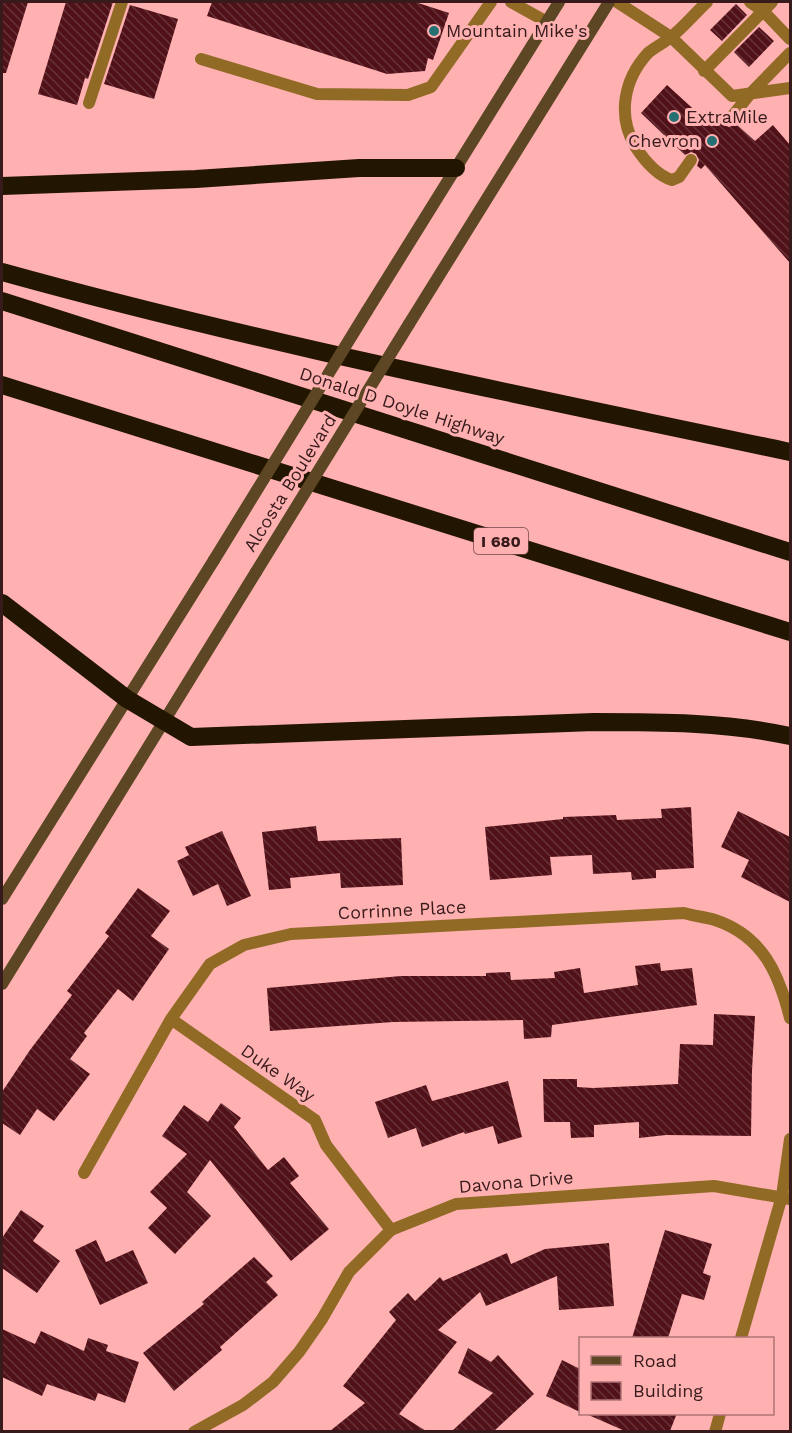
<svg xmlns="http://www.w3.org/2000/svg" width="792" height="1433" font-family="'Work Sans',sans-serif">
<style>
.building{fill:url(#building-back-hatch)}
.lines{fill:none;stroke-linecap:round;stroke-linejoin:round}
.service{stroke:#916b26;stroke-width:12}
.minor{stroke:#916b26;stroke-width:12}
.tertiary{stroke:#916b26;stroke-width:12}
.secondary{stroke:#5c4623;stroke-width:12}
.motorway{stroke:#231600;stroke-width:18}
.secondary-bridge{stroke:#5c4623;stroke-width:12}
.poi-dot{fill:#247072;stroke:#ffb0b1;stroke-width:2}
.labels{text-anchor:middle;stroke-width:6;stroke-linejoin:round;paint-order:stroke}
.shield{fill:#ffb0b1;stroke:#734748;stroke-width:1.5}
.shield-label{font-size:16px;font-weight:bold;fill:#371a1b}
.poi-label{font-size:18px;fill:#371a1b;stroke:#ffb0b1;text-anchor:start}
.street-label{font-size:18px;fill:#371a1b;stroke:#ffb0b1}
</style>
<defs>
<pattern id="building-back-hatch" width="6" height="6" patternUnits="userSpaceOnUse" patternTransform="scale(1.5)"><rect width="6" height="6" fill="#501119"/><path d="M-1 5l2 2M0 0l6 6M5-1l2 2" fill="none" stroke="#673339"/></pattern>
</defs>
<rect width="100%" height="100%" fill="#ffb0b1"/>
<path class="building" d="M 2,2 L 28,2 L 6,73 L 2,73 Z
M 66,2 L 113,2 L 88,79 L 85,78 L 77,105 L 38,94 Z
M 212,2 L 415,2 L 449,13 L 433,60 L 428,58 L 425,71 L 387,74 L 207,16 Z
M 736,4 L 747,15 L 722,41 L 710,30 Z
M 130,5 L 178,19 L 154,99 L 104,84 Z
M 759,27 L 774,41 L 749,67 L 734,52 Z
M 667,85 L 711,125 L 723,112 L 722,118 L 724,125 L 729,127 L 736,124 L 755,141 L 773,125 L 790,145 L 790,263 L 705,165 L 701,169 L 697,166 L 699,160 L 696,154 L 691,152 L 685,155 L 641,113 Z
M 691,807 L 694,868 L 656,870 L 656,878 L 632,880 L 631,872 L 593,874 L 592,855 L 550,857 L 552,875 L 490,880 L 485,827 L 563,819 L 563,817 L 616,815 L 617,820 L 662,818 L 661,809 Z
M 738,811 L 790,837 L 790,902 L 741,877 L 749,860 L 721,847 Z
M 316,826 L 318,841 L 401,838 L 403,885 L 341,888 L 340,873 L 290,878 L 291,888 L 269,890 L 262,832 Z
M 222,831 L 251,896 L 227,906 L 218,884 L 193,896 L 177,861 L 189,855 L 185,847 Z
M 138,888 L 170,911 L 151,936 L 169,949 L 133,1001 L 118,989 L 84,1033 L 87,1036 L 70,1059 L 90,1074 L 54,1121 L 37,1109 L 20,1135 L 2,1123 L 2,1092 L 30,1050 L 72,995 L 67,991 L 109,936 L 105,933 Z
M 660,963 L 661,971 L 692,968 L 697,1005 L 552,1025 L 551,1037 L 524,1039 L 523,1020 L 393,1022 L 270,1031 L 267,988 L 401,976 L 486,976 L 486,973 L 510,972 L 511,980 L 555,978 L 554,972 L 580,968 L 584,993 L 638,985 L 635,966 Z
M 714,1014 L 755,1016 L 752,1071 L 751,1136 L 666,1135 L 639,1138 L 639,1122 L 594,1125 L 594,1137 L 571,1138 L 570,1122 L 544,1122 L 543,1079 L 577,1079 L 577,1087 L 593,1088 L 678,1084 L 680,1044 L 713,1045 Z
M 508,1081 L 522,1137 L 498,1144 L 493,1126 L 465,1134 L 464,1132 L 422,1147 L 416,1128 L 388,1138 L 375,1102 L 426,1085 L 432,1101 Z
M 221,1103 L 241,1118 L 234,1127 L 268,1170 L 284,1157 L 299,1176 L 290,1183 L 329,1229 L 291,1261 L 210,1160 L 187,1192 L 211,1216 L 175,1254 L 148,1228 L 167,1208 L 150,1192 L 187,1154 L 162,1136 L 184,1105 L 208,1122 Z
M 21,1210 L 44,1226 L 33,1241 L 60,1261 L 37,1293 L 2,1268 L 2,1238 Z
M 665,1230 L 712,1244 L 703,1273 L 711,1276 L 704,1300 L 682,1294 L 668,1338 L 632,1338 Z
M 96,1240 L 106,1262 L 133,1250 L 148,1283 L 100,1305 L 75,1250 Z
M 609,1243 L 614,1306 L 559,1310 L 557,1276 L 486,1306 L 480,1292 L 438,1330 L 457,1342 L 399,1414 L 426,1431 L 330,1431 L 365,1403 L 343,1386 L 396,1320 L 389,1312 L 408,1293 L 415,1301 L 440,1277 L 443,1281 L 507,1253 L 511,1264 L 545,1249 Z
M 254,1257 L 273,1276 L 266,1282 L 278,1295 L 220,1347 L 222,1350 L 174,1391 L 143,1353 L 204,1304 L 202,1302 Z
M 2,1329 L 35,1344 L 41,1331 L 84,1351 L 88,1338 L 108,1345 L 106,1351 L 139,1362 L 125,1403 L 98,1393 L 95,1401 L 47,1384 L 42,1396 L 2,1377 Z
M 468,1348 L 491,1362 L 498,1355 L 534,1394 L 494,1431 L 452,1431 L 493,1393 L 458,1373 Z
M 562,1360 L 580,1369 L 580,1412 L 546,1396 Z
M 584,1413 L 677,1413 L 670,1431 L 625,1431 Z"/>
<g class="lines">
<path class="service" d="M 511,2 L 547,22
M 617,2 L 671,37 L 732,96 L 790,88
M 750,2 L 763,11 L 790,39
M 201,59 L 317,94 L 408,95 L 431,87 L 491,2
M 704,71 L 772,2
M 730,119 L 750,94 L 790,53
M 691,160 L 679,177 L 672,180 C 656,175 644,160 635,146 C 617,115 624,79 648,53 C 655,47 664,43 671,37 C 684,27 695,13 707,2"/>
<path class="minor" d="M 89,103 L 122,2
M 171,1019 L 315,1120 L 326,1145 L 391,1230
M 84,1173 L 171,1019 L 210,964 L 244,945 L 291,934 L 684,913 C 694,916 705,917 715,920 C 763,936 779,974 790,1018
M 741,1338 L 782,1196 L 790,1139
M 715,1432 L 720,1414"/>
<path class="tertiary" d="M 194,1432 L 243,1405 L 273,1382 L 299,1352 L 322,1319 L 349,1272 L 391,1230 L 456,1204 L 714,1186 L 790,1199"/>
<path class="secondary" d="M 367,311 L 559,2
M 409,324 L 609,2
M 2,899 L 214,560
M 2,984 L 256,572"/>
<path class="motorway" d="M 2,186 L 196,179 L 359,168 L 456,168
M 2,272 C 261,344 527,396 790,452
M 2,301 L 790,552
M 2,385 L 790,632
M 2,603 L 127,699 L 191,737 L 594,722 C 659,722 726,722 790,736"/>
<path class="secondary-bridge" d="M 214,560 L 367,311
M 256,572 L 409,324"/>
</g>
<g class="poi-dot">
<circle cx="434" cy="31" r="6"/>
<circle cx="674" cy="117" r="6"/>
<circle cx="712" cy="141" r="6"/>
</g>
<g class="labels">
<rect class="shield" x="474" y="528" width="54" height="26" rx="4.5"/>
<g class="shield-label">
<text x="501" y="547">I 680</text>
</g>
<g class="poi-label">
<text x="446" y="37">Mountain Mike's</text>
<text x="686" y="123">ExtraMile</text>
<text x="700" y="147" text-anchor="end">Chevron</text>
</g>
<g class="street-label">
<text transform="translate(402 406) rotate(18)" y="6">Donald D Doyle Highway</text>
<text transform="translate(290 483) rotate(-58)" y="6">Alcosta Boulevard</text>
<text transform="translate(402 910) rotate(-3)" y="6">Corrinne Place</text>
<text transform="translate(278 1073) rotate(35)" y="6">Duke Way</text>
<text transform="translate(516 1182) rotate(-5)" y="6">Davona Drive</text>
</g>
</g>
<rect width="792" height="1433" fill="none" stroke="#371a1b" stroke-width="6"/>
<rect x="579" y="1337" width="195" height="78" fill="#ffb0b1" stroke="#af7475" stroke-width="1.5"/>
<rect x="591" y="1356" width="30" height="9" fill="#5c4623" stroke="#af7475" stroke-width="1.5"/>
<text x="633" y="1367" font-size="18" fill="#371a1b">Road</text>
<rect x="591" y="1382" width="30" height="18" fill="url(#building-back-hatch)" stroke="#af7475" stroke-width="1.5"/>
<text x="633" y="1397" font-size="18" fill="#371a1b">Building</text>
</svg>
